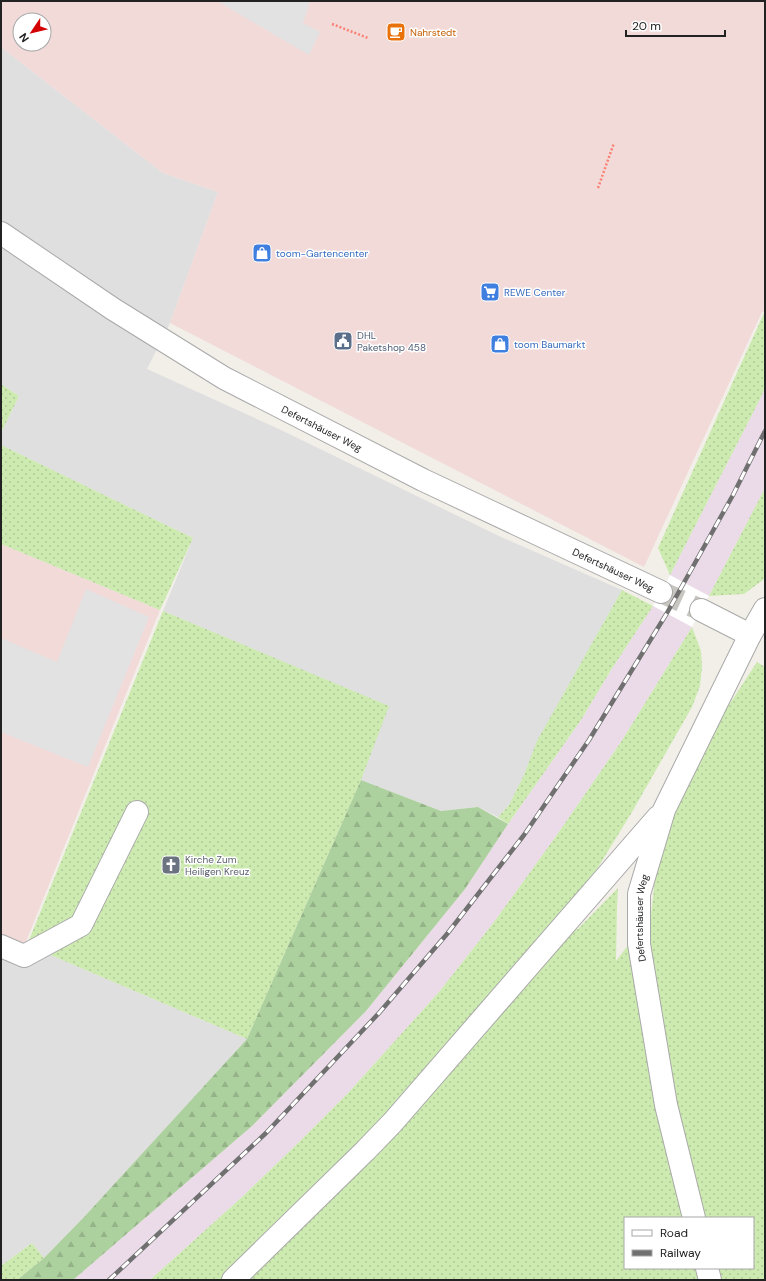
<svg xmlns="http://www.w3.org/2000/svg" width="766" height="1281" font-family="'DM Sans',sans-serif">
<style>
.residential{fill:#e0dfdf}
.commercial{fill:#f2dad9;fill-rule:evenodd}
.railway{fill:#ebdbe8}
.grass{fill:url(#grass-dots);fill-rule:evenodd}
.forest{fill:url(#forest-firs)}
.parking{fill:#e2e2e2}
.pier{fill:#fff}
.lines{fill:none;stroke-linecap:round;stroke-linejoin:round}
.minor-tunnel{stroke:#c8c6c1;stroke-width:22;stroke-dasharray:22 11;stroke-linecap:butt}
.minor-casing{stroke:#a9a9a9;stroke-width:24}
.path{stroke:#fa8072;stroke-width:2.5;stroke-dasharray:2 2;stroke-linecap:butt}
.minor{stroke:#fff;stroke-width:22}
.rail-casing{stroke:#707070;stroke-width:4.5}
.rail{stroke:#fff;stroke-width:3;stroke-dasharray:9;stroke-linecap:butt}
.labels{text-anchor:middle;stroke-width:3;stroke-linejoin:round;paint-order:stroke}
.food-label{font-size:10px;fill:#c56008;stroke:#fff;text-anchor:start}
.shop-label{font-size:10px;fill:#366cbe;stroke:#fff;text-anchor:start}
.service-label{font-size:10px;fill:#4e5e75;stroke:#fff;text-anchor:start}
.street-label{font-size:10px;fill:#222;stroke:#fff}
.worship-label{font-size:10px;fill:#5b616d;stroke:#fff;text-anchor:start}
</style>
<defs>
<pattern id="grass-dots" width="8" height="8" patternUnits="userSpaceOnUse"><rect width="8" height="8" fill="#cdebb0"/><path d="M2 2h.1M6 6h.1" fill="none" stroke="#b0c997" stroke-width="1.8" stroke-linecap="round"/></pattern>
<pattern id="forest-firs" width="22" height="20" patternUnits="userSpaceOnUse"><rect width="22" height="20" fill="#add19e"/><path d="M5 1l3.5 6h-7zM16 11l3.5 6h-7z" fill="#95b388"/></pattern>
</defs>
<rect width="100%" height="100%" fill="#f2efe9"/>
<path class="residential" d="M 1,47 L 163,173 L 218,192 L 170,323 L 147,369 L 281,430 L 501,537 L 622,590 L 573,679 L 509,805 L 498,817 L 478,807 L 441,811 L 361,780 L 388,706 L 163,611 L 193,538 L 1,445 L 1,433 L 19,396 L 1,384 Z
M 27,945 L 247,1039 L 85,1216 L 44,1258 L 32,1243 L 1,1266 L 1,959 L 18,967 Z"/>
<path class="commercial" d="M 1,1 L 765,1 L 765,311 L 762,312 L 644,567 L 170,323 L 218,192 L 163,173 L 1,47 ZM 20,20 L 44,20 L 44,44 L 20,44 Z
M 1,544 L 160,610 L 25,944 L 1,934 Z"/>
<path class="railway" d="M 765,387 L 765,488 L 709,596 L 692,627 L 621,742 L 554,839 L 494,922 L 439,992 L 349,1092 L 298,1143 L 242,1197 L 150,1280 L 73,1280 L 252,1126 L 366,1011 L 465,889 L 508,824 L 581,720 L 611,670 L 653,606 L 670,575 L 760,399 Z"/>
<path class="grass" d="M 764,313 L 765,387 L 760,399 L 670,575 L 658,548 Z
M 1,384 L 19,396 L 1,433 Z
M 1,445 L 193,538 L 160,610 L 1,544 Z
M 765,488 L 765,577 L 763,580 L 744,594 L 709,596 Z
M 622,590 L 653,606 L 611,670 L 581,720 L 508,824 L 498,817 L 509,805 L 524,775 L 537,741 Z
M 163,611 L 389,706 L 361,780 L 247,1039 L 27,945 Z
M 692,627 L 701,651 L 702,667 L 700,686 L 692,707 L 632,812 L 597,869 L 535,943 L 385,1118 L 223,1280 L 150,1280 L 242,1197 L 298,1143 L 349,1092 L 439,992 L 494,922 L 554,839 L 621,742 Z
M 757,662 L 765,667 L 765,1280 L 244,1280 L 572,931 L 578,929 L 618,888 L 617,908 L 616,961 L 651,915 L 656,870 L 677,806 L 727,708 ZM 625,1218 L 753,1218 L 753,1268 L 625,1268 Z
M 32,1243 L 44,1258 L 17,1280 L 1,1280 L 1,1266 Z"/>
<path class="forest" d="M 361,780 L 441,811 L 478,807 L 508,824 L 465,889 L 366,1011 L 252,1126 L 73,1280 L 17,1280 L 44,1258 L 85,1216 L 247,1039 Z"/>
<path class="parking" d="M 217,1 L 310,1 L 303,23 L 320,32 L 309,55 Z
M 86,589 L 149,617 L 88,767 L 1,732 L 1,638 L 57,662 Z"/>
<path class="pier" d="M 670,575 L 709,596 L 692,627 L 653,606 Z"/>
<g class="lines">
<path class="minor-tunnel" d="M 661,592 L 701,610"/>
<g class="minor-casing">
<g id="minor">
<path id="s1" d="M 1,233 L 113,309 L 224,378 L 423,480 L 661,592"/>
<path d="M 701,610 L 750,635"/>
<path d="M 1,946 L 24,956 L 81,925 L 137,812"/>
<path id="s2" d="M 694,1218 L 666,1105 L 639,944 L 639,894 L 664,810 L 750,635 L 765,609"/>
<path d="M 707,1268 L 710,1280"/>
<path d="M 233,1280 L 365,1151 L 393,1122 L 658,817"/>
</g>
</g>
<path class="path" d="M 332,24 L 368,38
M 598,188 L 614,143"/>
<use href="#minor" class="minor"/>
<g class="rail-casing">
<path id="rail" d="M 109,1280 L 266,1133 L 379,1013 L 447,934 L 524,835 L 589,740 L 667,613 L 733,495 L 765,431"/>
</g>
<use href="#rail" class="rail"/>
</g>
<defs>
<g id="cafe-square" transform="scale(1)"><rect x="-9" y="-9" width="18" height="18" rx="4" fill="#e8710a" stroke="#fff"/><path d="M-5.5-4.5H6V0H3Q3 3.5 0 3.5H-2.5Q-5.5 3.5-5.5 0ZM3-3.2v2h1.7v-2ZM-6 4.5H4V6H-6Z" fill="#fff"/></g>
<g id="shop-square" transform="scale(1)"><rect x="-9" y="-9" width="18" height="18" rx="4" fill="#3f7fe0" stroke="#fff"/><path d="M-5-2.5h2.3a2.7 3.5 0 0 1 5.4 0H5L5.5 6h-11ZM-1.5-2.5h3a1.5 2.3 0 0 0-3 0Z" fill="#fff"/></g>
<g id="supermarket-square" transform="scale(1)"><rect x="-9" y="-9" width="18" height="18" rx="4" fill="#3f7fe0" stroke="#fff"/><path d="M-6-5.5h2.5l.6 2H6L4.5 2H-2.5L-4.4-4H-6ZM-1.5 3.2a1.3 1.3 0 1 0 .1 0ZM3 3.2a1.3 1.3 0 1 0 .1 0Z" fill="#fff"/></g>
<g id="civic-square" transform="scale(1)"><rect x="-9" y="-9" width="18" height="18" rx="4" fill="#5c6f8a" stroke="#fff"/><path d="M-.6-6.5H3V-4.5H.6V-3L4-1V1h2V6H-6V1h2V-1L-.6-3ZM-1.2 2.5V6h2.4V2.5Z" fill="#fff"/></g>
<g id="church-square" transform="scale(1)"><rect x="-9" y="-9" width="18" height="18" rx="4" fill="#6b7280" stroke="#fff"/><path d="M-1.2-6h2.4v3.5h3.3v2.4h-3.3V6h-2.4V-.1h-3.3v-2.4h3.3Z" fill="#fff"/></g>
</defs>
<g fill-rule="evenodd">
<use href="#cafe-square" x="396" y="32"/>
<use href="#shop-square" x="262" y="253"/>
<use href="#supermarket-square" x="490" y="292"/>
<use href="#civic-square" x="343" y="341"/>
<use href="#shop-square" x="500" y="344"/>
<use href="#church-square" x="171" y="865"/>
</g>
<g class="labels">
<g class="food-label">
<text x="410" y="36">Nahrstedt</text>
</g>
<g class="shop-label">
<text x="276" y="257">toom-Gartencenter</text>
<text x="504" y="296">REWE Center</text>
<text x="514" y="348">toom Baumarkt</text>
</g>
<g class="service-label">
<text x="357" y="339">DHL<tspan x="357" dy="12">Paketshop 458</tspan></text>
</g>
<g class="street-label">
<text dy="4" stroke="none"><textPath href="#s1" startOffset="376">Defertshäuser Weg</textPath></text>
<text dy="4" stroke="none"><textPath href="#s1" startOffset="700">Defertshäuser Weg</textPath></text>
<text dy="4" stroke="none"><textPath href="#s2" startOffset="306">Defertshäuser Weg</textPath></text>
</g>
<g class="worship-label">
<text x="185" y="863">Kirche Zum<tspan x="185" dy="12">Heiligen Kreuz</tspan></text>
</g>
</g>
<rect width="766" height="1281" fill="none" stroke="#222222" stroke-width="4"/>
<rect x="624" y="1217" width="130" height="52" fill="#ffffff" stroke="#a7a7a7"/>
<rect x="632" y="1230" width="20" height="6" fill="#ffffff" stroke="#a7a7a7"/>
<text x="660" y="1237" font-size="12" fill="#222222">Road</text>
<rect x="632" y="1250" width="20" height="6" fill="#707070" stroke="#a7a7a7"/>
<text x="660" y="1257" font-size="12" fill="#222222">Railway</text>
<g transform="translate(32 32) rotate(235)"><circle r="19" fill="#ffffff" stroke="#a7a7a7"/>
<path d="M0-3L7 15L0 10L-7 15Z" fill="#d40000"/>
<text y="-6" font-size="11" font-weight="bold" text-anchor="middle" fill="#222222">N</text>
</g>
<path d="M626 30v6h99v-6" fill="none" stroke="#222222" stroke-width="2"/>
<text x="632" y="30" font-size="12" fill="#222222" stroke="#ffffff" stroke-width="3" paint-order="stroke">20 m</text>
</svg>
